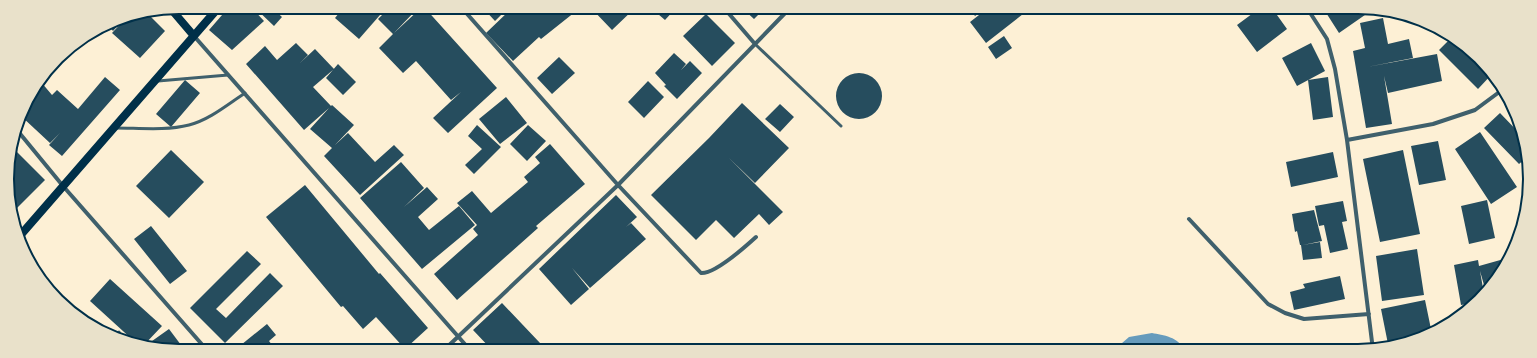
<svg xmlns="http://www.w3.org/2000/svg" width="1537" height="358" font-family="'Playfair Display',serif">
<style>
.water{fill:#669bbc}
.building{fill:#264d5e}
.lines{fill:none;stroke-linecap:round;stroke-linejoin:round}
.service{stroke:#3f606c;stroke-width:3}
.minor{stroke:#3f606c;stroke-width:4}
.secondary{stroke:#003049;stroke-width:8}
.rim{fill:none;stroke:#003049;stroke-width:2}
</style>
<rect width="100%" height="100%" fill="#fdf0d5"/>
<path class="water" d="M 1152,333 C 1163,335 1179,337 1184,350 L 1114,350 L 1129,337 Z"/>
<path class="building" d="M 229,7 L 251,7 L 264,21 L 232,50 L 209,30 Z
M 254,7 L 271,7 L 282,17 L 274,26 Z
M 344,7 L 387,7 L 359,39 L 335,18 Z
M 390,7 L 419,7 L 394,33 L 422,7 L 424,7 L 497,88 L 448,133 L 433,118 L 461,92 L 451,100 L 416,61 L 403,73 L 379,48 L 393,34 L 378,19 Z
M 482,7 L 509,7 L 495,21 Z
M 513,7 L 518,11 L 522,7 L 580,8 L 541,39 L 539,37 L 513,61 L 486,33 Z
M 591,8 L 635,8 L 612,30 Z
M 651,8 L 676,8 L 665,20 Z
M 742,8 L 765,8 L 754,19 Z
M 969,8 L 986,8 L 975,16 Z
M 988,8 L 1019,8 L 1023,14 L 986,43 L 970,22 Z
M 1260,8 L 1272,8 L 1287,29 L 1257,52 L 1237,25 Z
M 1323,8 L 1375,8 L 1339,33 Z
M 147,13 L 165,31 L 140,58 L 112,33 L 127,17 Z
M 706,14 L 735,43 L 712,66 L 683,36 Z
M 126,17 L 113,31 L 107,24 L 113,20 Z
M 1383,18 L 1388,44 L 1409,39 L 1413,58 L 1367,67 L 1437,54 L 1442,81 L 1388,93 L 1384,76 L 1392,124 L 1366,128 L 1353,51 L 1365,48 L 1360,23 Z
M 1004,36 L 1012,48 L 996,59 L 988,47 Z
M 1452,37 L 1493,73 L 1478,89 L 1439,50 Z
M 296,43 L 308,55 L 300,63 L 315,49 L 334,69 L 313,87 L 331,106 L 332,105 L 354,125 L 335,145 L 348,133 L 375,162 L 394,145 L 404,155 L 360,195 L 324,156 L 332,148 L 310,129 L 329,108 L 304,130 L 246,64 L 265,46 L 277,60 Z
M 1311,43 L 1325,71 L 1297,86 L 1282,58 Z
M 674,53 L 686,64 L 681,70 L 690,61 L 702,73 L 677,99 L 664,86 L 666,85 L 655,73 Z
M 559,57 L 575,73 L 552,94 L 537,78 Z
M 338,64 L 356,82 L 343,95 L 326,78 Z
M836 96a23 23 0 1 1 46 0a23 23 0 1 1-46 0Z
M 105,77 L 120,90 L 62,156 L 49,145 L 60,133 L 50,143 L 21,116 L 25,103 L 41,82 L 52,95 L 57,90 L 78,109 Z
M 1328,77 L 1333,117 L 1313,120 L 1308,80 Z
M 185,80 L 200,93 L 171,127 L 156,114 Z
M 648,81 L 664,97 L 644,118 L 628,102 Z
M 506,97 L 527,123 L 500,144 L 479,119 Z
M 742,103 L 789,148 L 755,183 L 729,158 L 783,212 L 769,225 L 759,214 L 734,238 L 716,220 L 696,240 L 651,195 L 709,138 Z
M 780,104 L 794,117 L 780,132 L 765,119 Z
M 1500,113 L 1524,138 L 1526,158 L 1519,164 L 1484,128 Z
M 477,125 L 501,147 L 474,174 L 465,165 L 482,149 L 468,136 Z
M 528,125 L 546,141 L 527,161 L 510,144 Z
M 1480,132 L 1517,187 L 1491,204 L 1455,149 Z
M 1438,141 L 1446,180 L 1419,185 L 1411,146 Z
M 550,144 L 585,184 L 536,226 L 538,228 L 457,300 L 434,274 L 478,235 L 473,229 L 477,225 L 457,203 L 472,191 L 491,213 L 528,182 L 524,177 L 540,163 L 535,157 Z
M 13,148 L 45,180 L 13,212 L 7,168 Z
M 171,150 L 204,182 L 169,218 L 136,186 Z
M 1403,150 L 1420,234 L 1380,242 L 1363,159 Z
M 1333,152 L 1338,177 L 1291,187 L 1286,162 Z
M 401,162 L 424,188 L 404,207 L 427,187 L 438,199 L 418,217 L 429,230 L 459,206 L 475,225 L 422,269 L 360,198 Z
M 305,185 L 379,274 L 380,273 L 428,328 L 405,349 L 376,317 L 363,329 L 343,306 L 341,307 L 266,217 Z
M 616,195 L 637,217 L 626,227 L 631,223 L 646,239 L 590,288 L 572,268 L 589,289 L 571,305 L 539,269 Z
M 1487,200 L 1495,238 L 1469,244 L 1461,206 Z
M 1343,201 L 1347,221 L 1342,222 L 1348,249 L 1330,253 L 1324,225 L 1319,226 L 1315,206 Z
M 1314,210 L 1322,241 L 1303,245 L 1320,242 L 1322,258 L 1303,260 L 1301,245 L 1300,245 L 1297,231 L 1295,232 L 1292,214 Z
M 151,226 L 187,271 L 170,284 L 134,239 Z
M 1417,249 L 1424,295 L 1382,301 L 1376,256 Z
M 247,251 L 261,264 L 216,309 L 226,318 L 270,273 L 283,286 L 225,343 L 190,308 Z
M 1511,257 L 1486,292 L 1480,271 L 1484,294 L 1478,302 L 1461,305 L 1454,265 L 1478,260 L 1479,266 Z
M 1340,276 L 1345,299 L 1294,310 L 1290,292 L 1305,288 L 1303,284 Z
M 110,279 L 162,326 L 144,345 L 135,342 L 90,301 Z
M 1425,300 L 1432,334 L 1388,344 L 1381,309 Z
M 502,303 L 540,343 L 533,350 L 492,350 L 473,330 Z
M 267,324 L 276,335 L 269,341 L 276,350 L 236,349 Z
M 169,329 L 184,349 L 156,349 L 145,346 Z"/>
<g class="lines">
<path class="service" d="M 755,44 L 841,126
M 158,81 L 228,75
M 115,128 C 139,128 166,131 189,125 C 209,120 227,105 245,93
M 115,336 L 119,332"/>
<path class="minor" d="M 332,7 L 337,12
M 461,7 L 618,185 L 701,273 C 715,274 745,247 756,237
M 724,8 L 755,44
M 1307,8 L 1327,39 L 1335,69 L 1347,140 L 1373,350
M 194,36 L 470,350
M 17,130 L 63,186 L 206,349
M 1347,140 L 1433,124 L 1475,110 L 1502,90
M 1189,219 L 1268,304 L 1285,313 L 1304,319 L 1369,314
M 444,350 L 618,185 L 790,8"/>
<path class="secondary" d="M 171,9 L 194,36
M 18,238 L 219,7"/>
</g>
<path d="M0 0H1537V358H0ZM179 14H1358A165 165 0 0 1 1523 179V179A165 165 0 0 1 1358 344H179A165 165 0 0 1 14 179V179A165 165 0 0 1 179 14Z" fill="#e9e1ca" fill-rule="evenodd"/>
<path class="rim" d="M179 14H1358A165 165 0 0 1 1523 179V179A165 165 0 0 1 1358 344H179A165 165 0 0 1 14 179V179A165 165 0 0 1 179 14Z"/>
</svg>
